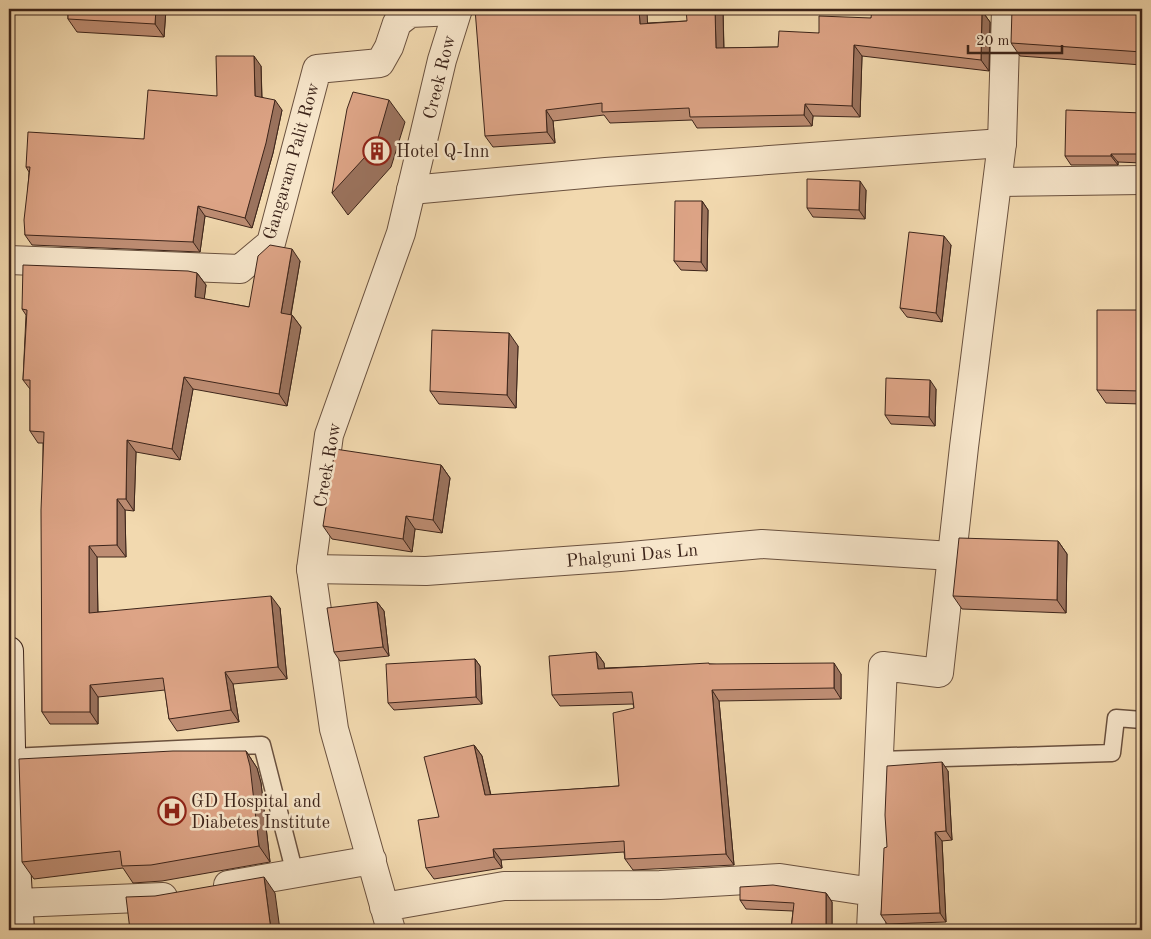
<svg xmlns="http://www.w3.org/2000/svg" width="1151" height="939" font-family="'Old Standard TT',serif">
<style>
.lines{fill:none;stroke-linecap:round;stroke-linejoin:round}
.service-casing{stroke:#6a513f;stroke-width:19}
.minor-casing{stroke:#6a513f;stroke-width:30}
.tertiary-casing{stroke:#6a513f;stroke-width:30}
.secondary-casing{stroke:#3c241a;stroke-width:30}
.service{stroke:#f7e6cb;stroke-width:16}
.minor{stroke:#f7e6cb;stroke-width:28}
.tertiary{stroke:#f7e6cb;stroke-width:28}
.secondary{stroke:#f7e6cb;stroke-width:28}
.wall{fill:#be8d73;stroke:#3c241a}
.shaded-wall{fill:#9b735e;stroke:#3c241a}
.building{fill:#dda486;stroke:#3c241a}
.labels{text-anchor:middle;stroke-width:5;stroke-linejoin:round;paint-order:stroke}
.street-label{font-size:18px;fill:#3c241a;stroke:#f7e6cb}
.poi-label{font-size:18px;fill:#3c241a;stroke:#f7e6cb;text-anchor:start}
</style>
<rect width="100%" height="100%" fill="#f2d9af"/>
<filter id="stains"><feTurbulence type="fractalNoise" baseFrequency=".004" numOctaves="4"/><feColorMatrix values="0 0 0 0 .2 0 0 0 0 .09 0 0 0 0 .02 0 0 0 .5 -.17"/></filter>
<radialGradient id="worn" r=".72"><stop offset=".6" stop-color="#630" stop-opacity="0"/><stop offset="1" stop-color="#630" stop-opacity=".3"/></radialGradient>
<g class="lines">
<g class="service-casing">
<path id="service" d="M 11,757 L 262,745 L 295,874
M 879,760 L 1112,753 L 1116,718 L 1142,720"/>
</g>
<g class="minor-casing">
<path id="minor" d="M 998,182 L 1142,180
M 411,190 L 606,172 L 1002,143
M 9,260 L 240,269 L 271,243 L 317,69 L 380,63 L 389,47 L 397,23 L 410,13 L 457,11
M 311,569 L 426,571 L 620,557 L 762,544 L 952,556"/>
</g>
<g class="tertiary-casing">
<path id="tertiary" d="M 228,885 L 372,860
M 18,903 L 163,897
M 384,907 L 504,886 L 660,885 L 780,878 L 873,892
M 391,930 L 334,729 L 311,569 L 329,435 L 401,233 L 442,60 L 458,9
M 871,930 L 883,666 L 939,673 L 964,447 L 1002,143 L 1006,9"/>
</g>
<g class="secondary-casing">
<path id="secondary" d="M 9,651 L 12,796 L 20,930"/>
</g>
<use href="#service" class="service"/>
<use href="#minor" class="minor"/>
<use href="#tertiary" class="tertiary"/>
<use href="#secondary" class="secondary"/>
</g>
<path class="wall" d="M 68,9 L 166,9 L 164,37 L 77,32 L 68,19 Z
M 1142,9 L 1142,65 L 1020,56 L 1011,43 Z
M 723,11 L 724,48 L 778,47 L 819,33 L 871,18 L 982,11 L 990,22 L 989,71 L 862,56 L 860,117 L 813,116 L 812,126 L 697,128 L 692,120 L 610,123 L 604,115 L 553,121 L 555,143 L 493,147 L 485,136 L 647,23 L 687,21 Z
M 261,66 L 262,97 L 282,110 L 273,153 L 252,228 L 205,216 L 200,252 L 32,245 L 25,235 L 29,172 L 26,167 L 144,139 L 217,96 Z
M 1142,113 L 1142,163 L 1118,162 L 1118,165 L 1071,165 L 1065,156 Z
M 866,190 L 865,219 L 813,217 L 807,208 Z
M 702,201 L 708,210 L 707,271 L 681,270 L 674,261 Z
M 951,245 L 942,322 L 907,317 L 900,308 Z
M 300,261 L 291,315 L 292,315 L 301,327 L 287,406 L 193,389 L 180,460 L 136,452 L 134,511 L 125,510 L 126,557 L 97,557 L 98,612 L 280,608 L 287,679 L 233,684 L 239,722 L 177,731 L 169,719 L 165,690 L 98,697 L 98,724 L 50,724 L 42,712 L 43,443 L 38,443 L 30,431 L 30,389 L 23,380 L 26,315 L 22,309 L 197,273 L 206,285 L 204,299 L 249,307 Z
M 1142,310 L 1142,404 L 1106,403 L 1097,390 Z
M 518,346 L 516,408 L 439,404 L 430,391 Z
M 936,389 L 935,426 L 891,424 L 885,415 Z
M 441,465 L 450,478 L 442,533 L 415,529 L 412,552 L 332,539 L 323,526 Z
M 1058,541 L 1067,554 L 1066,613 L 962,609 L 953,596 Z
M 377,602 L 384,611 L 389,656 L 340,661 L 334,652 Z
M 596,652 L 604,663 L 604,668 L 710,664 L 841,674 L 841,699 L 719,701 L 734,865 L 633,870 L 625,859 L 624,852 L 501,860 L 502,868 L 434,879 L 426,868 L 439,817 L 474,745 L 482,756 L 491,795 L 619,786 L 634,708 L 633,704 L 560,706 L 552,695 Z
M 475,659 L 480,666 L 482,704 L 394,710 L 388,703 Z
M 246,751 L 257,768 L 261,783 L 270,862 L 162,881 L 133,883 L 123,868 L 34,879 L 22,862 Z
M 948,771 L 952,840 L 942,841 L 946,922 L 887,924 L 881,915 L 887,847 Z
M 826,893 L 832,902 L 832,930 L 791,930 L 793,911 L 746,909 L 740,900 Z"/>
<path class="shaded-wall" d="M 156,9 L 166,9 L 164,37 L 155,24 Z
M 639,9 L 647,9 L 648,35 L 640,24 Z
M 715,9 L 721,9 L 723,11 L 724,60 L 716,48 Z
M 982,11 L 990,22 L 989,71 L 981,60 Z
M 854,45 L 862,56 L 860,117 L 852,106 Z
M 254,56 L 261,66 L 262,106 L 255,96 Z
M 275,100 L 282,110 L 273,153 L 252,228 L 245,218 Z
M 389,100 L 405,122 L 391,167 L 348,215 L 332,193 Z
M 805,104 L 813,116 L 812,126 L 804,115 Z
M 546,110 L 553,121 L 555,143 L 547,132 Z
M 1111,154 L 1118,162 L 1118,165 L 1111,156 Z
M 860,181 L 866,190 L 865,219 L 859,210 Z
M 702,201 L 708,210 L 707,271 L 701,262 Z
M 198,206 L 205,216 L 200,252 L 193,242 Z
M 944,236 L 951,245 L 942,322 L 936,313 Z
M 292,249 L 300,261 L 289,325 L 281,313 Z
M 197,273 L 206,285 L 203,309 L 195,297 Z
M 292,315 L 301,327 L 287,406 L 279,394 Z
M 509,333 L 518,346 L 516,408 L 507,395 Z
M 184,377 L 193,389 L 180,460 L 172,449 Z
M 930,380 L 936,389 L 935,426 L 929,417 Z
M 127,440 L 136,452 L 134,511 L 126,499 Z
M 441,465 L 450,478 L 442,533 L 433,520 Z
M 117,499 L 125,510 L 126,557 L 117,545 Z
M 406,516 L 415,529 L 412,552 L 403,539 Z
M 1058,541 L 1067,554 L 1066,613 L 1057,600 Z
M 89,546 L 97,557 L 98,625 L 89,613 Z
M 271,596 L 280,608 L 287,679 L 278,667 Z
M 377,602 L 384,611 L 389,656 L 383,647 Z
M 596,652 L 604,663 L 606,680 L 598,669 Z
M 475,659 L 480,666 L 482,704 L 476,697 Z
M 834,663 L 841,674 L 841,699 L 834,688 Z
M 225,672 L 233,684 L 239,722 L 231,710 Z
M 90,685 L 98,697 L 98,724 L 90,712 Z
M 712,690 L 719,701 L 734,865 L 726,854 Z
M 474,745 L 482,756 L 493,806 L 485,795 Z
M 246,751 L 257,768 L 261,783 L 270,862 L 259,846 Z
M 942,762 L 948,771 L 952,840 L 946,831 Z
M 935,832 L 942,841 L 946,922 L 940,913 Z
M 493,849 L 501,860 L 502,868 L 494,857 Z
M 264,877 L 275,893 L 280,930 L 271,930 Z
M 826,893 L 832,902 L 832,930 L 826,930 Z"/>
<path class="building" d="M 68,9 L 156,9 L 155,24 L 68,19 Z
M 475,9 L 639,9 L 640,24 L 687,21 L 686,9 L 715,9 L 716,48 L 778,47 L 779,31 L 819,33 L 819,16 L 871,18 L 872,9 L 905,9 L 941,14 L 942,9 L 966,9 L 982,11 L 981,60 L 854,45 L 852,106 L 805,104 L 804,115 L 690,117 L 689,108 L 602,112 L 602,103 L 546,110 L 547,132 L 485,136 Z
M 1012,9 L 1142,9 L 1142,52 L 1011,43 Z
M 216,56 L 254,56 L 255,96 L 275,100 L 266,143 L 245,218 L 198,206 L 193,242 L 25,235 L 24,220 L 30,167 L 26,167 L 28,132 L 144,139 L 148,90 L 217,96 Z
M 353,92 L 389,100 L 376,145 L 332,193 L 347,109 Z
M 1066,110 L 1142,113 L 1142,154 L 1111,154 L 1111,156 L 1065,156 Z
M 807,179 L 860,181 L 859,210 L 807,208 Z
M 675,201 L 702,201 L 701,262 L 674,261 Z
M 909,232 L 944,236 L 936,313 L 900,308 Z
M 270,245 L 292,249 L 281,313 L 292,315 L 279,394 L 184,377 L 172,449 L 127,440 L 126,499 L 117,499 L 117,545 L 89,546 L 89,613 L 271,596 L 278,667 L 225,672 L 231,710 L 169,719 L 163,678 L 90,685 L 90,712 L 42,712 L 41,510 L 44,432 L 30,431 L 30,380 L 23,380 L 27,310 L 22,309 L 23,265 L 188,271 L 197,273 L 195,297 L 249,307 L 258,256 Z
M 1097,310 L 1142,310 L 1142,391 L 1097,390 Z
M 432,330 L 509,333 L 507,395 L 430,391 Z
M 886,378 L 930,380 L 929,417 L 885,415 Z
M 335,449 L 441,465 L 433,520 L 406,516 L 403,539 L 323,526 Z
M 959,538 L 1058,541 L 1057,600 L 953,596 Z
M 377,602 L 383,647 L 334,652 L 327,608 Z
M 596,652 L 598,669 L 709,663 L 709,664 L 834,663 L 834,688 L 712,690 L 726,854 L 625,859 L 624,841 L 493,849 L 494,857 L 426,868 L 418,820 L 439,817 L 424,757 L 474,745 L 485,795 L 619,786 L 613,713 L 634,708 L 632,692 L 552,695 L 549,656 Z
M 475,659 L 476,697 L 388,703 L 386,664 Z
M 173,751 L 246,751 L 250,766 L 259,846 L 151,865 L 122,866 L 120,851 L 22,862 L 19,759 Z
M 942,762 L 946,831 L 935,832 L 940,913 L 881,915 L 884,848 L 887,847 L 885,815 L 887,766 Z
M 264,877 L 271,930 L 130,930 L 126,897 L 155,896 Z
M 773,885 L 826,893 L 826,930 L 791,930 L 794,903 L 740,900 L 740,887 Z"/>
<defs>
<g id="building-ring" transform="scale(1.4375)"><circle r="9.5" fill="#f7e6cb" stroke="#8f2418" stroke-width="1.5"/><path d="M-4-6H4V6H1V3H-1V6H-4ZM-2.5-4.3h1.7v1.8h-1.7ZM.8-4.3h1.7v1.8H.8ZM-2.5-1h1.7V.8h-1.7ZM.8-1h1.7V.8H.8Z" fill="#8f2418"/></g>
<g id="hospital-ring" transform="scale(1.4375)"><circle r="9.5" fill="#f7e6cb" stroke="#8f2418" stroke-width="1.5"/><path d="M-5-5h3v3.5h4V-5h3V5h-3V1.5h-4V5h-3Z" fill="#8f2418"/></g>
</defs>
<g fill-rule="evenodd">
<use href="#building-ring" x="377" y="151"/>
<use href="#hospital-ring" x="172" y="811"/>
</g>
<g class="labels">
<g class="street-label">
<text transform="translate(439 77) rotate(-76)" y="6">Creek Row</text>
<text transform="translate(291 161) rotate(-74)" y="6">Gangaram Palit Row</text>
<text transform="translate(327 465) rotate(-80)" y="6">Creek Row</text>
<text transform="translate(632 555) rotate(-5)" y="6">Phalguni Das Ln</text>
</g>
<g class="poi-label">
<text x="396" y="157">Hotel Q-Inn</text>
<text x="191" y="807">GD Hospital and<tspan x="191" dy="21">Diabetes Institute</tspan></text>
</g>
</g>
<rect width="1151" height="939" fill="none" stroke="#f2d9af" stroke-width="30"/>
<rect x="10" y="10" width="1131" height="919" fill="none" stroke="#3c241a" stroke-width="2.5"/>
<rect x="15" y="15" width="1121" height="909" fill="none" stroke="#3c241a"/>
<path d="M968 45v8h94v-8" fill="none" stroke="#3c241a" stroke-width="2.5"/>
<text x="976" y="45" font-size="15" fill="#3c241a" stroke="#f7e6cb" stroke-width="4" paint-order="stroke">20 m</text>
<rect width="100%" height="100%" filter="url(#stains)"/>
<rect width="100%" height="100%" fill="url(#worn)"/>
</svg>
